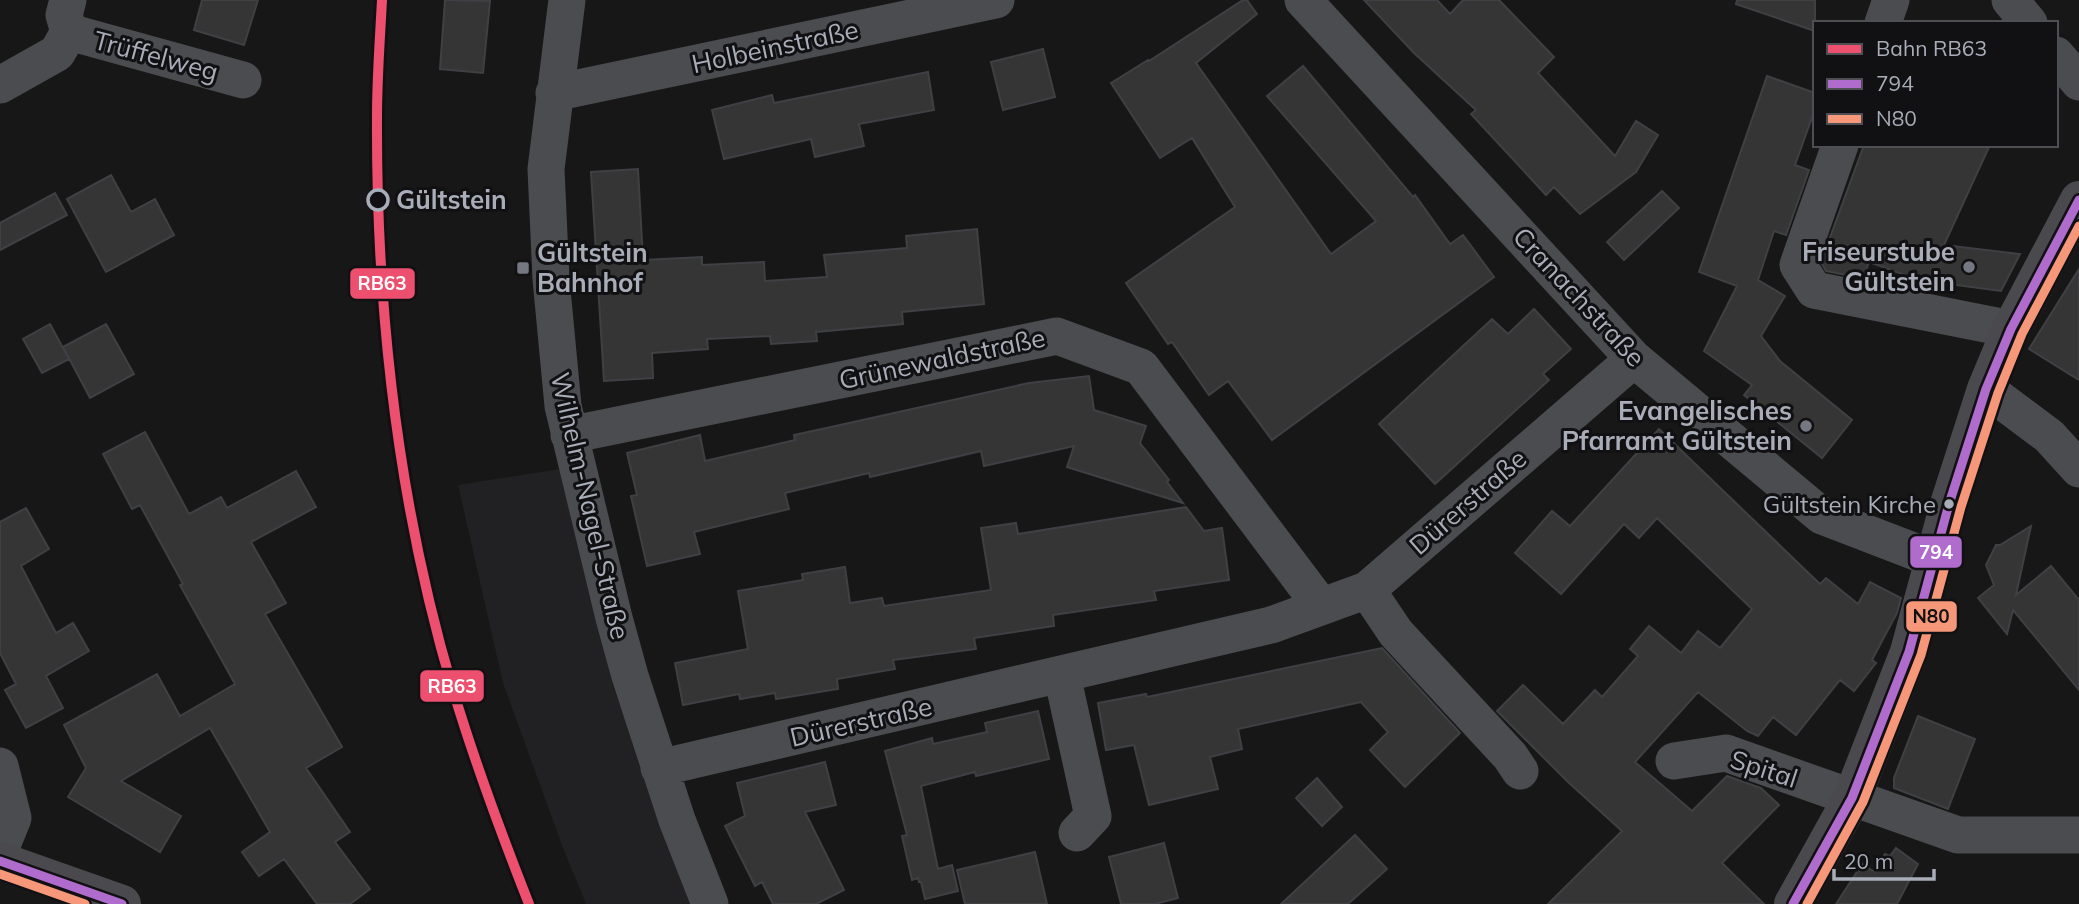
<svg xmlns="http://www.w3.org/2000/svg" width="2079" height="904" font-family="Mulish,sans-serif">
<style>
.built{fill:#212123}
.building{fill:#353536;stroke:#3f4043;stroke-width:2}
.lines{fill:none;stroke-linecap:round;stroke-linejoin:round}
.street{stroke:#4b4c50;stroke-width:37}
.secondary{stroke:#4a4a4e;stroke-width:38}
.bus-1-casing{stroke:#111113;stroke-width:14}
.bus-2-casing{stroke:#111113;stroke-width:14}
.bus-1{stroke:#b06ccc;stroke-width:9}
.bus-2{stroke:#f6977a;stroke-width:9}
.rail-1-casing{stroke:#111113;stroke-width:16}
.rail-1{stroke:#ed506f;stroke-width:10}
.stop-dot{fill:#111113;stroke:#a8adb8;stroke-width:3.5}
.poi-dot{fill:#757880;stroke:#111113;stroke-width:2.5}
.bus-dot{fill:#a8adb8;stroke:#111113;stroke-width:2.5}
.labels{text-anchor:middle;stroke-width:6;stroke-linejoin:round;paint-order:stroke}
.bus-label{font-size:24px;fill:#a8adb8;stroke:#111113;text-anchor:end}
.street-label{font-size:26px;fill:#a8adb8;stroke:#111113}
.stop-label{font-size:26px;font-weight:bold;fill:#a8adb8;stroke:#111113;text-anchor:start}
.poi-label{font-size:26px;font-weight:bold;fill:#a8adb8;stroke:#111113;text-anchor:end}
.line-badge{stroke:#111113;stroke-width:2.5}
.badge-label{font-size:19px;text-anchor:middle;font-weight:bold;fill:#fff}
.pale-badge-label{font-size:19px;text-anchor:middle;font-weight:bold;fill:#111}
</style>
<rect width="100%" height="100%" fill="#171717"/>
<path class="built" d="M 560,469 L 614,689 L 696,904 L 586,904 L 563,848 L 503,683 L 458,485 Z"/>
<path class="building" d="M 202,0 L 258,0 L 244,45 L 194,30 Z
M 445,0 L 490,1 L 483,73 L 440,69 Z
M 1243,0 L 1247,0 L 1257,14 L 1196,63 L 1331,254 L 1376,221 L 1267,96 L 1303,66 L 1413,197 L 1415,195 L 1450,244 L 1463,235 L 1494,277 L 1272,440 L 1228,381 L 1209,395 L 1172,342 L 1168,344 L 1126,283 L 1235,207 L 1192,138 L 1160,158 L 1111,83 L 1148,60 L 1149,61 Z
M 1364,0 L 1437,0 L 1450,14 L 1463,0 L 1499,0 L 1554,57 L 1538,73 L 1615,156 L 1636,121 L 1658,135 L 1636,172 L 1580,214 L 1554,187 L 1546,195 L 1471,114 L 1476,110 L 1414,53 Z
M 1737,0 L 1815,0 L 1815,31 L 1736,4 Z
M 1043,49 L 1055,97 L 1003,110 L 991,62 Z
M 928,72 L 934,110 L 859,124 L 864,146 L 815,157 L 811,139 L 724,159 L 712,110 L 772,95 L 774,103 Z
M 1767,76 L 1815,93 L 1815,109 L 1795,165 L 1809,170 L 1786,235 L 1774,231 L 1758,280 L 1785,296 L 1761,336 L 1780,361 L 1852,420 L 1822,458 L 1744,395 L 1752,385 L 1704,351 L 1737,286 L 1699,272 Z
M 1864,145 L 1990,145 L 1944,245 L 2020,254 L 2001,291 L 1919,280 L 1869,262 L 1863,278 L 1826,271 L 1821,262 Z
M 638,169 L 643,260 L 702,257 L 702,265 L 764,262 L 765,281 L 827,277 L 824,255 L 907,248 L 906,236 L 977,229 L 984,304 L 902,312 L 903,324 L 816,332 L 817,341 L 771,344 L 770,336 L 707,339 L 708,349 L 652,353 L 653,378 L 604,381 L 591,172 Z
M 111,175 L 131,212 L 155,199 L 174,235 L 106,272 L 67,199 Z
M 1662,191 L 1679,208 L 1624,260 L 1607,242 Z
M 55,193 L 67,215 L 0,250 L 0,223 Z
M 2079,269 L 2079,380 L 2029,349 Z
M 1534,309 L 1571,349 L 1543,374 L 1549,380 L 1435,484 L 1379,424 L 1492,319 L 1508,334 Z
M 50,324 L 69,359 L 42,373 L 23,339 Z
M 106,324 L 134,374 L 90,398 L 63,347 Z
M 1089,376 L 1094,410 L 1146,426 L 1140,443 L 1169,480 L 1167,482 L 1183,503 L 1067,467 L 1074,446 L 984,466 L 981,451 L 870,477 L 869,473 L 785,493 L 789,509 L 694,532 L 700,554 L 647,566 L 631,496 L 637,495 L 627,453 L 700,435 L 705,461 L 795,440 L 794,435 L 831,427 L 1029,383 Z
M 1659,429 L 1820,584 L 1826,578 L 1858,604 L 1870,582 L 1901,598 L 1897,613 L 1872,660 L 1876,663 L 1854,691 L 1840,680 L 1796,735 L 1773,717 L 1758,736 L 1747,731 L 1698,692 L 1635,762 L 1692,811 L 1727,776 L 1761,788 L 1779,805 L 1722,863 L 1764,904 L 1548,904 L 1622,831 L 1568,782 L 1497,711 L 1523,685 L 1563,724 L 1595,690 L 1602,697 L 1638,656 L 1630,649 L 1649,626 L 1681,653 L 1698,631 L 1720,648 L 1752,609 L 1657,518 L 1639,538 L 1624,524 L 1561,594 L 1515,553 L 1552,511 L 1570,526 Z
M 145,432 L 189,514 L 221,497 L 227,508 L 296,471 L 316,507 L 251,542 L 286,603 L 265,614 L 342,747 L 306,768 L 350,832 L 335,842 L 370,889 L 350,904 L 317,904 L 284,859 L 259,876 L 242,852 L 270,832 L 210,728 L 121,781 L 181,816 L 160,852 L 68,797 L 86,768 L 64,725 L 157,674 L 180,716 L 235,684 L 180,585 L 183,584 L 140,505 L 132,509 L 103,454 Z
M 1186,507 L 1204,531 L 1222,528 L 1229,580 L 1154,591 L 1156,600 L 1053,615 L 1054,626 L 974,638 L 976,649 L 893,660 L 895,669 L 837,679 L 838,689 L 776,699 L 775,693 L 740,699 L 739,694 L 683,705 L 675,663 L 748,649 L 738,591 L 803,580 L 802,574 L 845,567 L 850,603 L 882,598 L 884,606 L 991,590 L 981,528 L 1016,523 L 1018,534 Z
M 26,508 L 49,549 L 21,566 L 56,633 L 73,623 L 89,651 L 46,676 L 63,708 L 26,728 L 5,690 L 16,684 L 0,653 L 0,522 Z
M 2031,526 L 2016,595 L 2051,566 L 2079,600 L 2079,690 L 2013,610 L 2007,634 L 1978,598 L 1994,585 L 1986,565 L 1996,545 L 2000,545 Z
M 1382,648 L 1460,733 L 1405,787 L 1370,750 L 1388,732 L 1361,702 L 1238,729 L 1242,749 L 1210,757 L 1218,789 L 1149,805 L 1134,745 L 1106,750 L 1098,703 L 1146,694 L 1147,697 Z
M 1038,711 L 1049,759 L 976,776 L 975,772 L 921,786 L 938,869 L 952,865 L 958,891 L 925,899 L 921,882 L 919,882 L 918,878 L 912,880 L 902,836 L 907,835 L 885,751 L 932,738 L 933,744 L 987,732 L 985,723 Z
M 1918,716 L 1975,739 L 1948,809 L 1894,788 L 1894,778 Z
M 825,762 L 836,805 L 805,812 L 844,890 L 816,904 L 773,904 L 762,882 L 755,886 L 725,826 L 745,816 L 737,783 Z
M 1317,778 L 1342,807 L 1322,826 L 1296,798 Z
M 1355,835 L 1387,869 L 1348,904 L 1281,904 Z
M 1164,843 L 1178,898 L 1155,904 L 1121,904 L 1109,857 Z
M 1896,848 L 1918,864 L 1897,904 L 1836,904 L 1862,864 L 1875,872 L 1885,854 L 1890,856 Z
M 1035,852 L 1047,904 L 965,904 L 957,870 Z"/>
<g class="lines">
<path class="street" d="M 567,0 L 546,169 L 551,279 L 563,406 L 614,618 L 630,676 L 677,820 L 710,904
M 1303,0 L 1634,359 L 1822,516 L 1934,559
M 2010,0 L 2029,23
M 1883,23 L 1891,0
M 69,32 L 243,80
M 2056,55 L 2079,82
M 0,85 L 57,53 L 69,32 L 64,15 L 68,0
M 554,93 L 996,0
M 1840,145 L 1798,265 L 1814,290 L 2011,329
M 1986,389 L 2049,436 L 2079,469
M 569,435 L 1057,336 L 1141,367 L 1321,606
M 1367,590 L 1396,633 L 1510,756 L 1520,771
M 1062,675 L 1093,816 L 1077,833
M 1674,761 L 1726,753 L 1958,835 L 2079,835
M 0,766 L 13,818 L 0,850
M 659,768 L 1271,625 L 1367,590 L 1634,359"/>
<path class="secondary" d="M 0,861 L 122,904
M 1793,904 L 1852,798 L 1909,652 L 1949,504 L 1986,389 L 2011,329 L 2079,200"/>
<g class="bus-1-casing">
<path id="bus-1" d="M 0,861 L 122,904
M 1793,904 L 1852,798 L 1909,652 L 1949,504 L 1986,389 L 2011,329 L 2079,200"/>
</g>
<g class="bus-2-casing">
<path id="bus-2" d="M 0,874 L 85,904
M 1807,904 L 1863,802 L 1921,655 L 1961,507 L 1998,393 L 2022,334 L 2079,226"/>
</g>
<use href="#bus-1" class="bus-1"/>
<use href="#bus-2" class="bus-2"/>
<g class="rail-1-casing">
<path id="rail-1" d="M 382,0 C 380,39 377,77 377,116 C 376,309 398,505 453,690 C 475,763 501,833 529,904"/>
</g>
<use href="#rail-1" class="rail-1"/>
</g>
<circle class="stop-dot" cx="378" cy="200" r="10"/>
<g class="poi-dot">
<circle cx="1969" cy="267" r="7"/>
<rect x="516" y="261" width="14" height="14" rx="3.5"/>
<circle cx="1806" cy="426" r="7"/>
</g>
<circle class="bus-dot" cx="1949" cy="504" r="6"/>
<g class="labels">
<g class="bus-label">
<text x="1936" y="513">Gültstein Kirche</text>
</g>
<g class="street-label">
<text transform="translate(775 47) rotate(-12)" y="9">Holbeinstraße</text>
<text transform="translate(156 56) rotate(15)" y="9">Trüffelweg</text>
<text transform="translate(1579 297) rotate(47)" y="9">Cranachstraße</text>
<text transform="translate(942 359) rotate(-12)" y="9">Grünewaldstraße</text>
<text transform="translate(1468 502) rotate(-41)" y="9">Dürerstraße</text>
<text transform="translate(590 506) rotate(77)" y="9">Wilhelm-Nagel-Straße</text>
<text transform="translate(861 722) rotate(-13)" y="9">Dürerstraße</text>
<text transform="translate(1764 769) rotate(18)" y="9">Spital</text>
</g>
<g class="stop-label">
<text x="396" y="209">Gültstein</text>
</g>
<g class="poi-label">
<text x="1955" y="261">Friseurstube<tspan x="1955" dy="30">Gültstein</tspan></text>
<text x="537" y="262" text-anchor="start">Gültstein<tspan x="537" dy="30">Bahnhof</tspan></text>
<text x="1792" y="420">Evangelisches<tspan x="1792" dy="30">Pfarramt Gültstein</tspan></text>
</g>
</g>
<g class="line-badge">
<rect x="349" y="267" width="67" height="33" rx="7" fill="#ed506f"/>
<rect x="1909" y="535" width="54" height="34" rx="7" fill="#b06ccc"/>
<rect x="1905" y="600" width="53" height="33" rx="7" fill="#f6977a"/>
<rect x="419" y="669" width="66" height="34" rx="7" fill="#ed506f"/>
</g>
<g class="badge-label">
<text x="382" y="290">RB63</text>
<text x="1936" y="559">794</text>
<text x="452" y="693">RB63</text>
</g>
<g class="pale-badge-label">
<text x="1931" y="623">N80</text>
</g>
<rect x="1813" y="21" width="245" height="126" fill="#111113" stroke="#4d4f55" stroke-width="2"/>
<rect x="1827" y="44" width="35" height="10" fill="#ed506f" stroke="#4d4f55" stroke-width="2"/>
<text x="1876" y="56" font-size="21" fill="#a8adb8">Bahn RB63</text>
<rect x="1827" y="79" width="35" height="10" fill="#b06ccc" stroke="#4d4f55" stroke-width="2"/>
<text x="1876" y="91" font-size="21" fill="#a8adb8">794</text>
<rect x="1827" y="114" width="35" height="10" fill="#f6977a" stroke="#4d4f55" stroke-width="2"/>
<text x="1876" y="126" font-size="21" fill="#a8adb8">N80</text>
<path d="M1834 869v10h100v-10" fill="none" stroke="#a8adb8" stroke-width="3.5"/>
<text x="1844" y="869" font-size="21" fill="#a8adb8" stroke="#111113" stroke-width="5" paint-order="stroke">20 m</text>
</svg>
